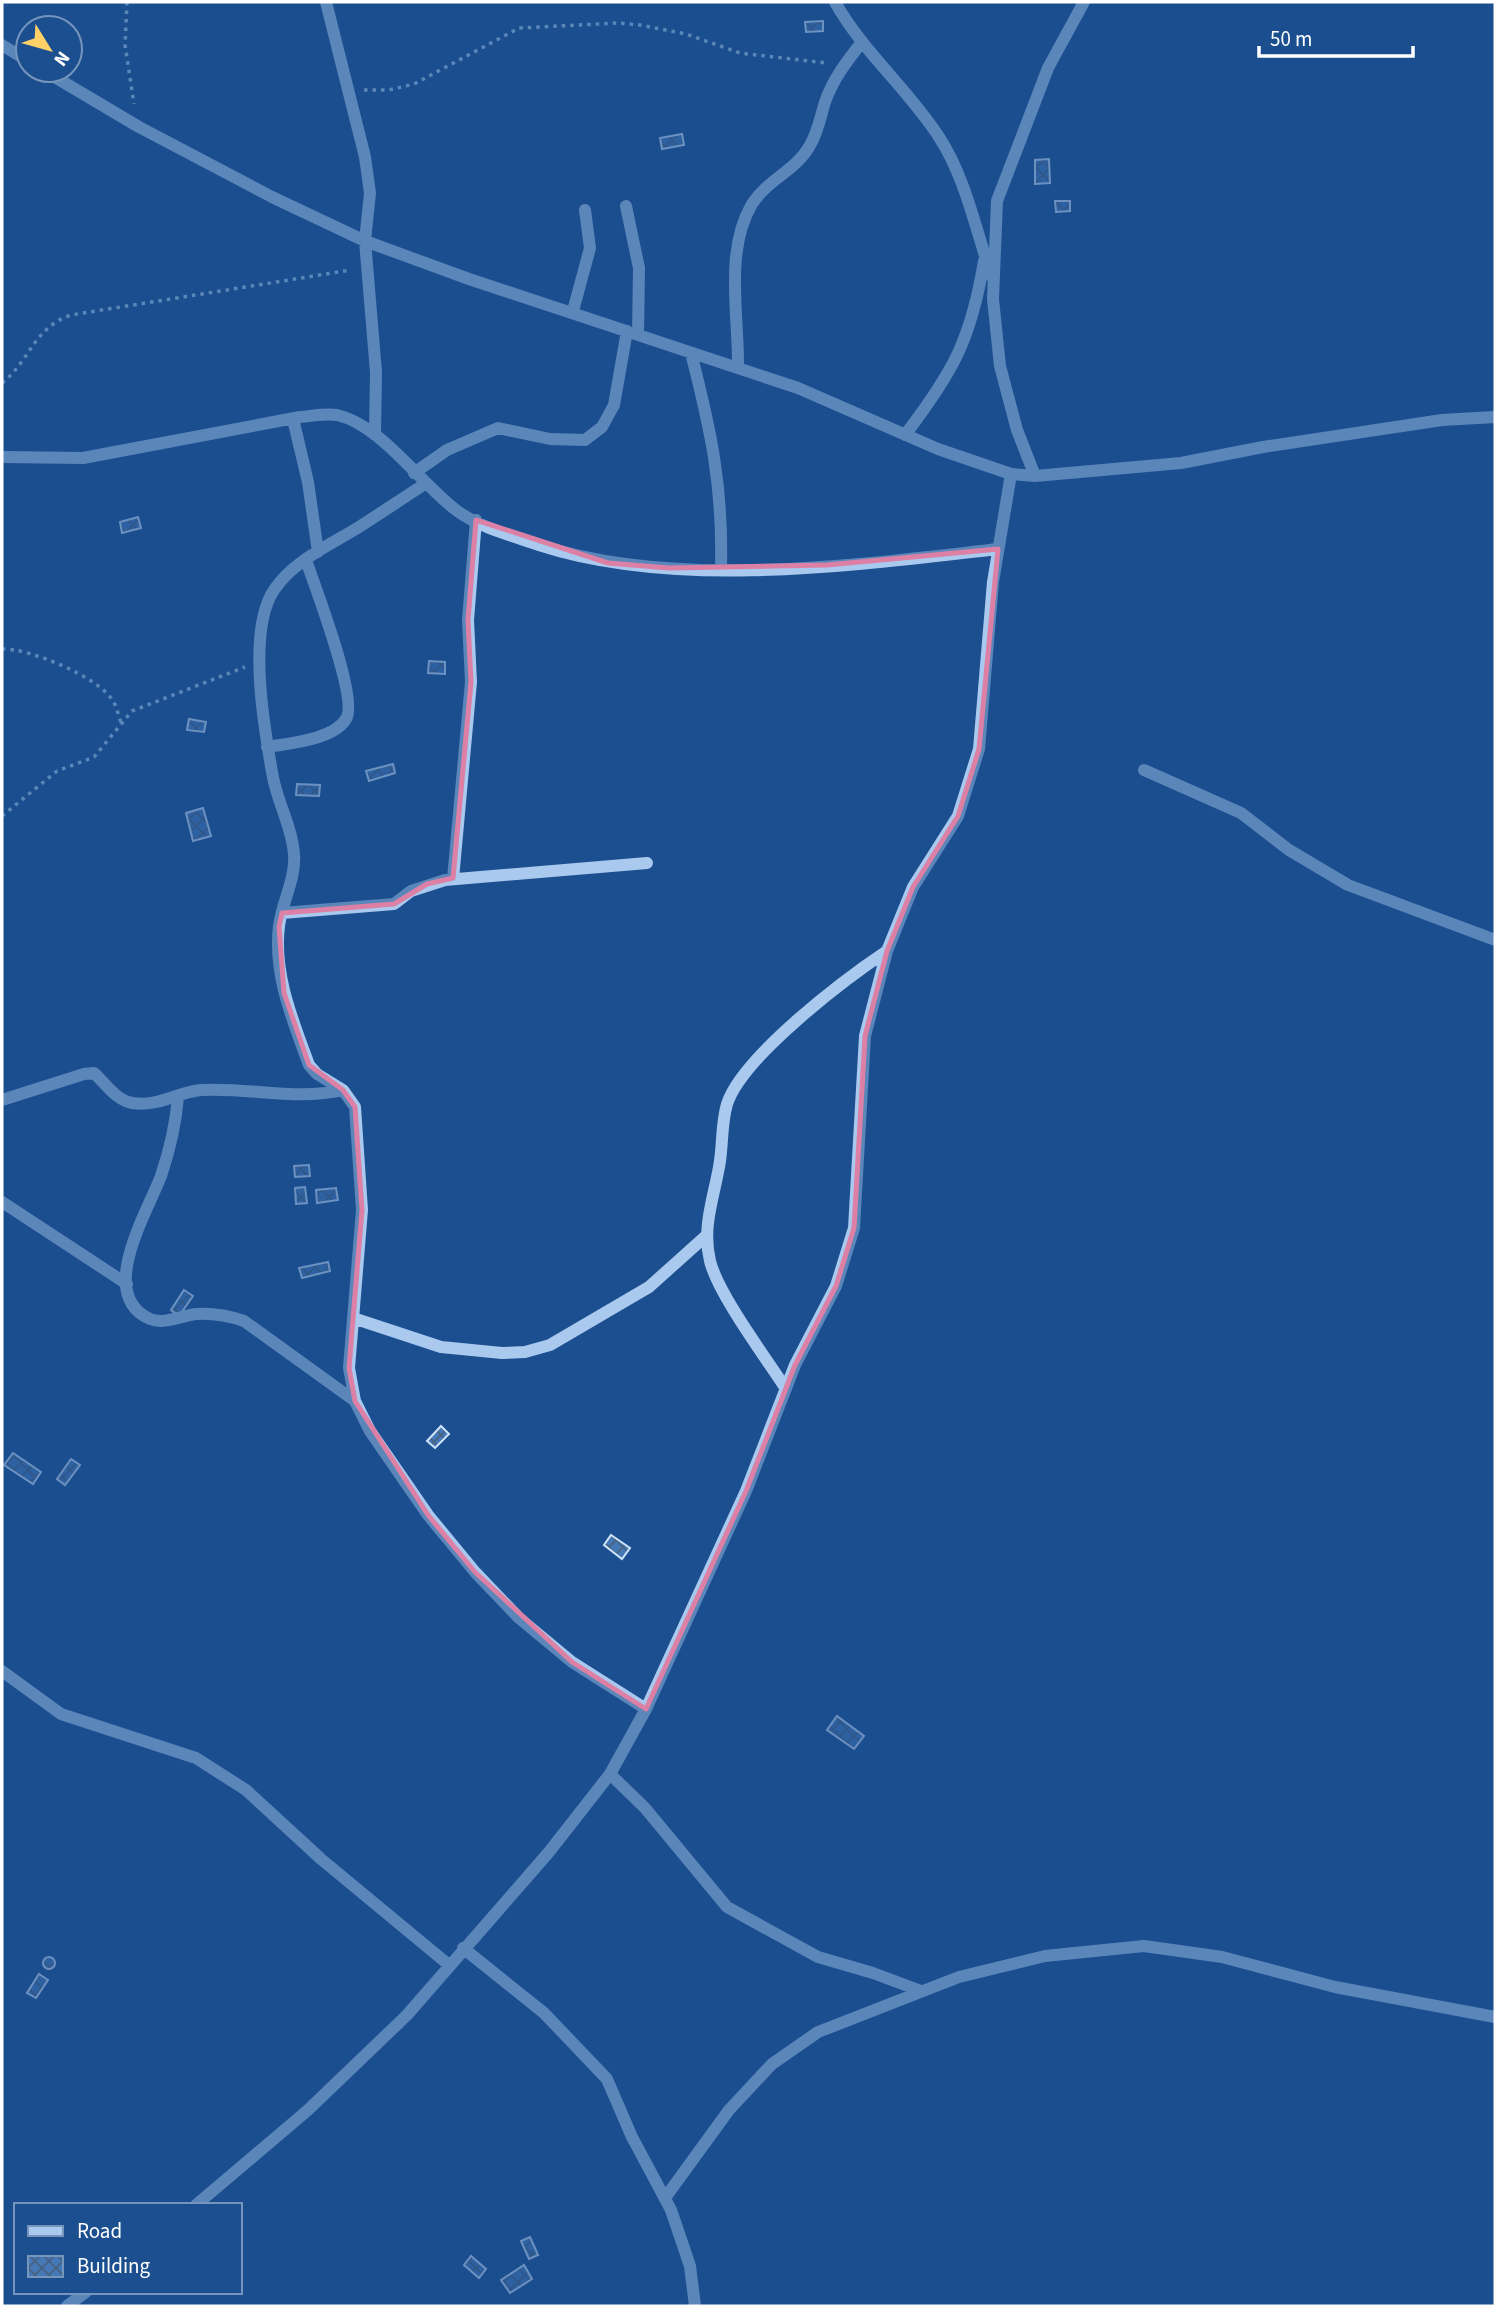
<svg xmlns="http://www.w3.org/2000/svg" width="1497" height="2308" font-family="'Source Sans 3',sans-serif">
<style>
.building{fill:url(#building-cross-hatch);stroke:#cfe3fa;stroke-width:2}
.lines{fill:none;stroke-linecap:round;stroke-linejoin:round}
.path{stroke:#a9c9ee;stroke-width:3.5;stroke-dasharray:3.5 5;stroke-linecap:butt}
.minor{stroke:#a9c9ee;stroke-width:12}
.marked{fill:none;stroke:#dd80a5;stroke-width:5;stroke-linejoin:round}
</style>
<defs>
<pattern id="building-cross-hatch" width="8" height="8" patternUnits="userSpaceOnUse" patternTransform="scale(1.75)"><rect width="8" height="8" fill="#4478b7"/><path d="M0 0l8 8M0 8l8-8" fill="none" stroke="#486282"/></pattern>
</defs>
<rect width="100%" height="100%" fill="#1b4f8f"/>
<path class="building" d="M 823,21 L 823,31 L 806,32 L 805,22 Z
M 682,134 L 684,145 L 662,149 L 660,138 Z
M 1049,159 L 1050,183 L 1035,184 L 1035,160 Z
M 1055,201 L 1070,201 L 1070,211 L 1056,212 Z
M 138,517 L 141,528 L 122,533 L 120,522 Z
M 429,661 L 445,662 L 445,674 L 428,673 Z
M 189,719 L 206,722 L 204,732 L 187,730 Z
M 393,764 L 395,773 L 369,781 L 366,771 Z
M 297,784 L 320,785 L 319,796 L 296,795 Z
M 203,808 L 211,836 L 193,841 L 186,813 Z
M 309,1165 L 310,1176 L 295,1177 L 294,1166 Z
M 305,1187 L 307,1203 L 296,1204 L 295,1188 Z
M 336,1188 L 338,1200 L 317,1203 L 316,1190 Z
M 328,1262 L 330,1271 L 302,1278 L 299,1268 Z
M 184,1290 L 193,1296 L 179,1316 L 171,1310 Z
M 441,1426 L 449,1434 L 435,1448 L 427,1441 Z
M 13,1453 L 41,1472 L 33,1484 L 4,1465 Z
M 71,1459 L 80,1465 L 65,1485 L 57,1479 Z
M 611,1535 L 630,1548 L 622,1559 L 604,1545 Z
M 837,1716 L 864,1736 L 854,1749 L 827,1730 Z
M43 1963a6 6 0 1 1 12 0a6 6 0 1 1-12 0Z
M 39,1974 L 48,1980 L 36,1998 L 27,1993 Z
M 530,2237 L 538,2255 L 529,2259 L 521,2241 Z
M 471,2256 L 486,2269 L 479,2278 L 464,2265 Z
M 524,2265 L 532,2279 L 510,2293 L 501,2280 Z"/>
<g class="lines">
<path class="path" d="M 127,2 L 125,45 L 134,104
M 364,90 L 389,90 L 414,84 L 519,28 L 618,23 L 640,25 L 686,34 L 740,53 L 826,63
M 2,383 C 31,360 33,328 71,315 L 351,270
M 2,649 C 29,648 99,677 113,701 C 117,707 118,715 121,722
M 2,816 L 57,771 L 94,757 L 132,711 L 245,667"/>
<path class="minor" d="M 326,2 L 365,157 L 370,193 L 365,241 L 376,372 L 375,435
M 835,2 C 863,52 908,89 939,137 C 966,178 976,232 992,277
M 2,45 L 28,61
M 43,70 L 139,127 L 272,197 L 365,241 L 469,279 L 798,388 L 938,449 L 1011,474 L 1035,476 L 1181,463 L 1263,447 L 1442,420 L 1495,417
M 626,206 L 639,268 L 638,335
M 573,311 L 590,248 L 585,210
M 691,353 C 711,431 723,486 721,568
M 738,368 C 739,317 724,251 752,204 C 767,180 795,171 809,147 C 818,133 820,118 825,102 C 833,79 847,61 862,42
M 293,419 L 308,482 L 318,552
M 905,435 C 953,372 971,340 984,261
M 2,457 L 83,458 L 300,417 C 312,416 326,413 337,415 C 381,425 420,483 456,510 C 478,527 513,536 539,545 C 677,590 856,565 998,549
M 414,473 L 447,450 L 498,428 L 550,439 L 585,440 L 602,427 L 614,405 L 627,331
M 1035,476 L 1017,430 L 1000,366 L 993,299 L 997,201 L 1048,68 L 1084,2
M 425,484 C 403,498 381,513 359,527 C 330,545 293,561 274,590 C 247,630 264,727 272,772 C 276,800 292,826 294,854 C 296,879 282,902 279,926 C 273,974 293,1021 309,1065 L 317,1074 L 343,1090 L 355,1107 L 362,1210 L 349,1368 L 355,1401 L 370,1431 L 428,1515 L 475,1572 L 519,1618 L 572,1662 L 646,1709
M 267,747 C 290,743 333,740 346,719 C 359,700 315,587 306,560
M 1144,770 L 1241,813 L 1289,850 L 1348,885 L 1495,940
M 453,879 L 471,682 L 468,620 L 476,520
M 282,913 L 394,904 L 411,891 L 445,880 L 647,863
M 178,1097 C 176,1122 169,1152 161,1176 C 147,1213 96,1295 150,1319 C 165,1325 182,1315 197,1314 C 215,1313 229,1316 244,1321 L 355,1401
M 2,1100 L 84,1074 L 94,1073 C 106,1084 116,1100 132,1103 C 159,1107 177,1092 201,1090 C 248,1087 296,1101 343,1090
M 2,1202 L 127,1284
M 353,1318 L 441,1347 L 502,1353 L 525,1352 L 550,1345 L 649,1287 L 707,1235
M 786,1389 C 766,1358 718,1294 710,1261 C 702,1228 713,1200 719,1167 C 723,1147 721,1124 727,1104 C 742,1057 845,979 887,951
M 2,1671 L 61,1714 L 196,1758 L 246,1790 L 321,1859 L 449,1965
M 610,1774 L 645,1808 L 727,1907 L 818,1957 L 873,1973 L 921,1991
M 463,1948 L 544,2013 L 607,2079 L 632,2137 L 671,2210 L 690,2266 L 695,2306
M 665,2198 L 729,2110 L 772,2064 L 818,2032 L 959,1977 L 1045,1956 L 1144,1946 L 1222,1957 L 1335,1987 L 1495,2017
M 196,2205 L 308,2110 L 407,2015 L 549,1852 L 610,1774 L 646,1709 L 746,1491 L 795,1365 L 836,1286 L 854,1228 L 865,1036 L 887,951 L 913,887 L 958,816 L 979,749 L 993,582 L 1011,474
M 67,2306 L 86,2292"/>
</g>
<path d="M0 0H1497V2308H0ZM 476,520 L 608,563 L 669,568 L 827,565 L 998,549 L 979,749 L 958,816 L 913,887 L 887,951 L 865,1036 L 854,1228 L 836,1286 L 795,1365 L 746,1491 L 646,1709 L 572,1662 L 475,1572 L 428,1515 L 355,1401 L 349,1368 L 362,1210 L 355,1107 L 343,1090 L 309,1065 L 284,993 L 279,927 L 282,913 L 394,904 L 427,884 L 453,878 L 471,682 L 468,620 Z" fill="#1b4f8f" fill-opacity=".55" fill-rule="evenodd"/>
<path class="marked" d="M 476,520 L 608,563 L 669,568 L 827,565 L 998,549 L 979,749 L 958,816 L 913,887 L 887,951 L 865,1036 L 854,1228 L 836,1286 L 795,1365 L 746,1491 L 646,1709 L 572,1662 L 475,1572 L 428,1515 L 355,1401 L 349,1368 L 362,1210 L 355,1107 L 343,1090 L 309,1065 L 284,993 L 279,927 L 282,913 L 394,904 L 427,884 L 453,878 L 471,682 L 468,620 Z"/>
<rect width="1497" height="2308" fill="none" stroke="#ffffff" stroke-width="7"/>
<rect x="14" y="2203" width="228" height="91" fill="#1b4f8f" stroke="#7695bc" stroke-width="2"/>
<rect x="28" y="2226" width="35" height="10" fill="#a9c9ee" stroke="#7695bc" stroke-width="2"/>
<text x="77" y="2238" font-size="21" fill="#ffffff">Road</text>
<rect x="28" y="2256" width="35" height="21" fill="url(#building-cross-hatch)" stroke="#7695bc" stroke-width="2"/>
<text x="77" y="2273" font-size="21" fill="#ffffff">Building</text>
<g transform="translate(49 49) rotate(127)"><circle r="33" fill="#1b4f8f" stroke="#7695bc" stroke-width="2"/>
<path d="M0-5L12 26L0 18L-12 26Z" fill="#ffd166"/>
<text y="-10" font-size="19" font-weight="bold" text-anchor="middle" fill="#ffffff">N</text>
</g>
<path d="M1259 46v10h154v-10" fill="none" stroke="#ffffff" stroke-width="3.5"/>
<text x="1270" y="46" font-size="21" fill="#ffffff" stroke="#1b4f8f" stroke-width="5" paint-order="stroke">50 m</text>
</svg>
